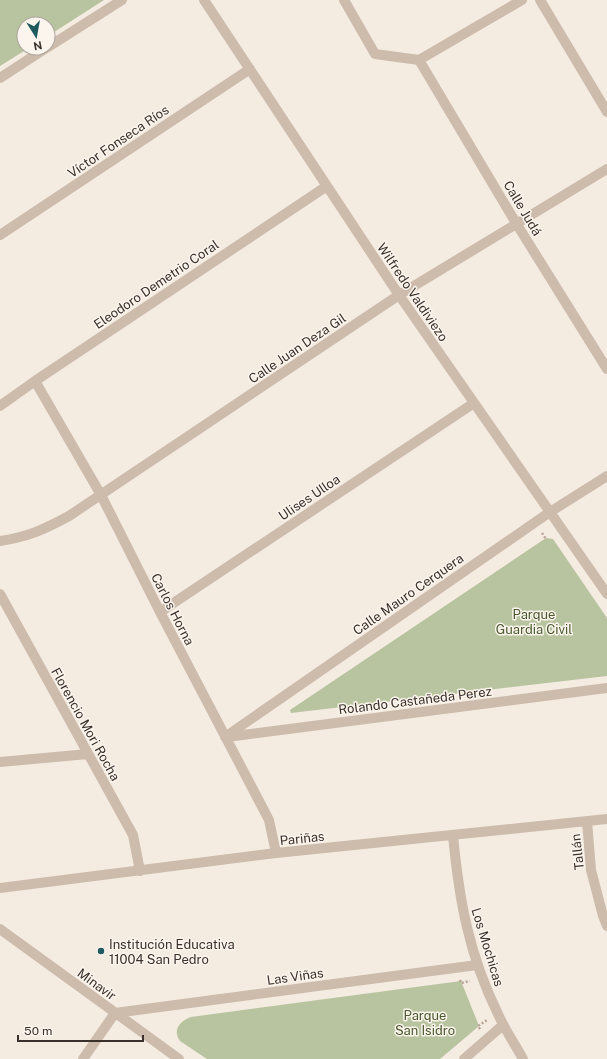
<svg xmlns="http://www.w3.org/2000/svg" width="607" height="1059" font-family="'Public Sans',sans-serif">
<style>
.green{fill:#b8c4a0}
.lines{fill:none;stroke-linecap:round;stroke-linejoin:round}
.path{stroke:#b9a596;stroke-width:2.5;stroke-dasharray:2 2;stroke-linecap:butt}
.minor{stroke:#cdbbac;stroke-width:10}
.poi-dot{fill:#1f5a5e;stroke:#fbf5ee;stroke-width:1.5}
.labels{text-anchor:middle;stroke-width:3;stroke-linejoin:round;paint-order:stroke}
.street-label{font-size:13px;fill:#3b302b;stroke:#fbf5ee}
.park-label{font-size:13px;fill:#4a5a2e;stroke:#fbf5ee}
.poi-label{font-size:13px;fill:#3b302b;stroke:#fbf5ee;text-anchor:start}
</style>
<rect width="100%" height="100%" fill="#f4ebe1"/>
<path class="green" d="M 0,0 L 104,0 L 48,36 L 48,24 L 24,24 L 24,48 L 29,48 L 0,66 Z
M 546,538 L 553,539 L 607,618 L 607,676 L 291,713 L 290,710 Z
M 461,981 L 479,1026 L 440,1059 L 207,1059 L 180,1041 C 172,1030 180,1021 191,1017 Z"/>
<g class="lines">
<path class="path" d="M 542,533 L 546,539
M 460,980 L 461,983 L 470,981
M 480,1029 L 478,1026 L 487,1020"/>
<path class="minor" d="M 204,0 L 399,295 L 607,594
M 344,0 L 375,54 L 419,60
M 540,0 L 607,112
M 48,47 L 122,0
M 419,60 L 516,223 L 607,369
M 419,60 L 522,0
M 0,78 L 46,48
M 0,235 L 250,69
M 35,381 L 101,495 L 160,612 L 269,820 L 276,853
M 0,406 L 35,381 L 327,186
M 0,541 C 28,537 45,529 69,516 L 399,295 L 607,169
M 0,594 L 133,835 L 140,871
M 160,612 L 474,403
M 225,737 L 550,512 L 607,476
M 227,737 L 607,688
M 0,762 L 88,754
M 587,821 L 591,870 L 603,916 L 607,926
M 453,835 C 459,900 469,955 498,1014 C 505,1030 515,1044 523,1059
M 0,888 L 276,853 L 607,819
M 0,929 L 179,1059
M 83,1059 L 115,1013 L 477,965
M 464,1059 L 503,1025"/>
</g>
<circle class="poi-dot" cx="101" cy="951" r="4"/>
<g class="labels">
<g class="street-label">
<text transform="translate(118 141) rotate(-34)" y="5">Víctor Fonseca Ríos</text>
<text transform="translate(523 208) rotate(59)" y="5">Calle Judá</text>
<text transform="translate(156 284) rotate(-34)" y="5">Eleodoro Demetrio Coral</text>
<text transform="translate(413 292) rotate(56)" y="5">Wilfredo Valdiviezo</text>
<text transform="translate(297 348) rotate(-34)" y="5">Calle Juan Deza Gil</text>
<text transform="translate(309 497) rotate(-34)" y="5">Ulises Ulloa</text>
<text transform="translate(408 594) rotate(-35)" y="5">Calle Mauro Cerquera</text>
<text transform="translate(173 609) rotate(63)" y="5">Carlos Horna</text>
<text transform="translate(415 700) rotate(-7)" y="5">Rolando Castañeda Perez</text>
<text transform="translate(86 724) rotate(61)" y="5">Florencio Mori Rocha</text>
<text transform="translate(302 838) rotate(-6)" y="5">Pariñas</text>
<text transform="translate(577 852) rotate(-96)" y="5">Tallán</text>
<text transform="translate(488 947) rotate(73)" y="5">Los Mochicas</text>
<text transform="translate(295 976) rotate(-8)" y="5">Las Viñas</text>
<text transform="translate(97 984) rotate(36)" y="5">Minavir</text>
</g>
<g class="park-label">
<text x="534" y="619">Parque<tspan x="534" dy="15">Guardia Civil</tspan></text>
<text x="425" y="1020">Parque<tspan x="425" dy="15">San Isidro</tspan></text>
</g>
<g class="poi-label">
<text x="109" y="949">Institución Educativa<tspan x="109" dy="15">11004 San Pedro</tspan></text>
</g>
</g>
<g transform="translate(36 36) rotate(169)"><circle r="19" fill="#fbf5ee" stroke="#aea6a0"/>
<path d="M0-3L7 15L0 10L-7 15Z" fill="#1f5a5e"/>
<text y="-6" font-size="11" font-weight="bold" text-anchor="middle" fill="#3b302b">N</text>
</g>
<path d="M18 1035v6h125v-6" fill="none" stroke="#3b302b" stroke-width="2"/>
<text x="24" y="1035" font-size="12" fill="#3b302b" stroke="#fbf5ee" stroke-width="3" paint-order="stroke">50 m</text>
</svg>
